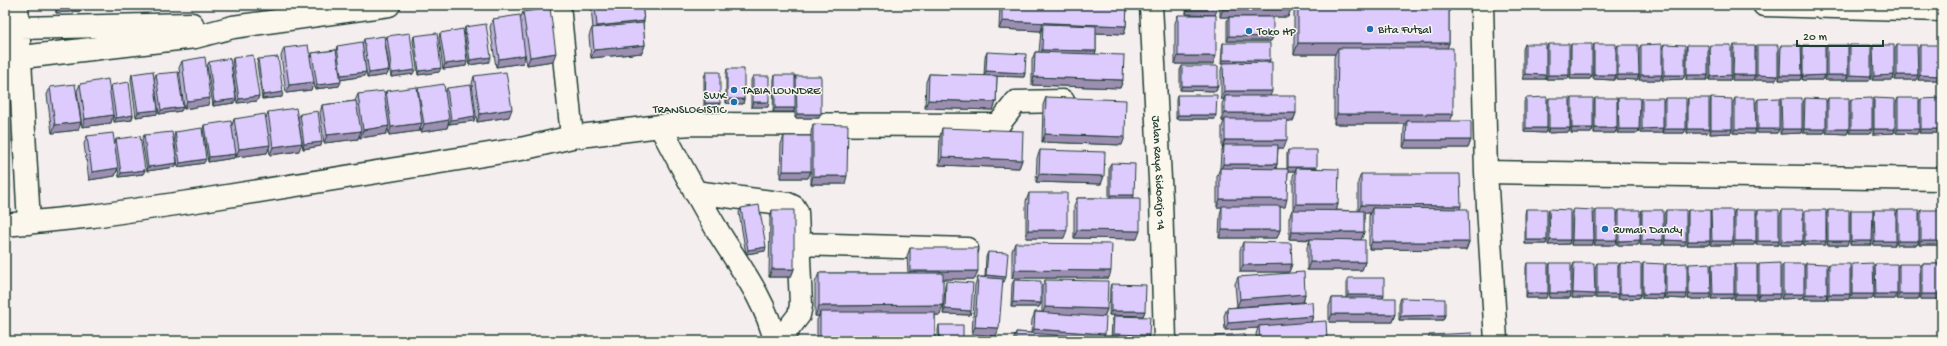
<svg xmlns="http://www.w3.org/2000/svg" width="1947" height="346" font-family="'Gochi Hand',sans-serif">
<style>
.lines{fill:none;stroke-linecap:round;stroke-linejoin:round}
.minor-casing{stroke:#1f3d34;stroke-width:25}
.secondary-casing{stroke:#1f3d34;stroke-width:25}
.minor{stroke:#fbf7ec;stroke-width:22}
.secondary{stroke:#fbf7ec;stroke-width:22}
.wall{fill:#bfafda;stroke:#1f3d34}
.shaded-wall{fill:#9b8eb1;stroke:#1f3d34}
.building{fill:#decbfd;stroke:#1f3d34}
.poi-dot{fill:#1f6fb2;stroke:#fbf7ec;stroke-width:1.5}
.labels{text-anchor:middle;stroke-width:3;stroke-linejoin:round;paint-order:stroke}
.poi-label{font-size:12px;fill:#1f3d34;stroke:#fbf7ec;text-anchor:start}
.street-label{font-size:12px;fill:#1f3d34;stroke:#fbf7ec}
</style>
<rect width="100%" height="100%" fill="#f5eeef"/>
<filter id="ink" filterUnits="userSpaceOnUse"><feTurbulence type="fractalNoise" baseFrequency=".025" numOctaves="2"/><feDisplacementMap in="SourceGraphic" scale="8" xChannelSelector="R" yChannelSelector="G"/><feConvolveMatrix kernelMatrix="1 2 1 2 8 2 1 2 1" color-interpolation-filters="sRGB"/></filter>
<g filter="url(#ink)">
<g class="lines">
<g class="minor-casing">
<path id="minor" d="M 17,5 L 29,223
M 559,5 L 572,137
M 1482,5 L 1486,172 L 1496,341
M 1764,5 L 1942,10
M 19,28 L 192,24
M 5,59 L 195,37 L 233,27 L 389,5
M 660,126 L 693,124 L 993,125 L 999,124 L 1016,102 L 1063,101
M 1486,172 L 1942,179
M 695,192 L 788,204 L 794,207 L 797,212 L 801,305 L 799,315 L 779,341
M 5,225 L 93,216 L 196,201 L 521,149 L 572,137 L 660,126 C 679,162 698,198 719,233 C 740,267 766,301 775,341
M 798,244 L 967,249"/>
</g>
<g class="secondary-casing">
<g id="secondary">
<path id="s1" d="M 1151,5 L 1161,199 L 1165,341"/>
</g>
</g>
<use href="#minor" class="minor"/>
<use href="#secondary" class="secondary"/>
</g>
<path class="wall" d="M 55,5 L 84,5 L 82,11 L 56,13 Z
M 592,5 L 642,5 L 644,21 L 643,23 L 645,45 L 642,53 L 591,58 L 589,36 L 592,28 L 593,28 L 591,8 Z
M 1000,5 L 1127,5 L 1126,26 L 1124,34 L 1096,33 L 1096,51 L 1095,54 L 1123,80 L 1120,88 L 1032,85 L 1032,60 L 1035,52 L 1039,52 L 1041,31 L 999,29 Z
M 1186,5 L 1217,5 L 1215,15 L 1186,14 Z
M 1220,5 L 1291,5 L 1288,17 L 1262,17 L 1273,37 L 1271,41 L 1227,41 L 1227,21 L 1229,17 L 1220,17 Z
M 1294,5 L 1449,5 L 1449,43 L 1447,48 L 1453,114 L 1450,121 L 1471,140 L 1468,148 L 1403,148 L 1404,129 L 1405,124 L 1334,124 L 1334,58 L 1335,54 L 1294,54 Z
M 523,12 L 553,61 L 527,65 L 525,54 L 525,55 L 523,63 L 496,67 L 490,27 L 493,19 L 520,19 Z
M 1178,15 L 1213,64 L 1175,64 L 1175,23 Z
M 465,27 L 489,62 L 469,65 L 464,31 Z
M 440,33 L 467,61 L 466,66 L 443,69 L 439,38 Z
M 387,36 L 413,74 L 391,77 L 385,41 Z
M 414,36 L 439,72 L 418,75 L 413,41 Z
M 364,39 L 389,70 L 387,75 L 367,78 L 362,44 Z
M 1223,43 L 1269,62 L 1270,96 L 1296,113 L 1293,121 L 1287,121 L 1284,148 L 1278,148 L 1277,164 L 1276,169 L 1287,169 L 1287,154 L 1288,150 L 1317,169 L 1338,204 L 1336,210 L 1358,211 L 1358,182 L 1361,174 L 1460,209 L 1469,242 L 1466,250 L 1369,249 L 1369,216 L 1370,213 L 1364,213 L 1364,232 L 1361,240 L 1365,262 L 1362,270 L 1307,270 L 1307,247 L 1310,240 L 1289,239 L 1289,218 L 1292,210 L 1293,210 L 1293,176 L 1295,171 L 1288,171 L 1285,207 L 1280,207 L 1280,230 L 1277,238 L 1219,238 L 1220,214 L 1222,207 L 1217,207 L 1217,176 L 1220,168 L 1221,153 L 1223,148 L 1222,148 L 1222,127 L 1224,121 L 1222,121 L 1222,104 L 1224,99 L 1221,99 L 1221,70 L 1223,64 L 1221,64 L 1222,48 Z
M 1525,44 L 1545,79 L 1523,79 L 1523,49 Z
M 1548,44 L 1569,75 L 1568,79 L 1546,79 L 1546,49 Z
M 1571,44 L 1592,75 L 1590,79 L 1570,79 L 1570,49 Z
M 1594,44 L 1614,80 L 1593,79 L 1593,49 Z
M 1664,44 L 1685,75 L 1683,79 L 1662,80 L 1662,49 Z
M 1618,45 L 1639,75 L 1637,80 L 1616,79 L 1616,49 Z
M 1641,45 L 1660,80 L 1639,80 L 1639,49 Z
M 1687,45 L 1708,75 L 1707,80 L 1686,80 L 1686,50 Z
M 1710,45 L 1731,75 L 1730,80 L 1709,80 L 1709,49 Z
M 1734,45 L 1755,75 L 1753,80 L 1732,80 L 1732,49 Z
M 1757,45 L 1776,80 L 1755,80 L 1755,49 Z
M 1781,45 L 1802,75 L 1800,80 L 1779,80 L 1779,50 Z
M 1803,45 L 1825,75 L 1823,80 L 1802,80 L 1802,49 Z
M 1827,45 L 1846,80 L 1825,80 L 1825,49 Z
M 1850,45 L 1870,80 L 1848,80 L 1848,50 Z
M 1873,45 L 1894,75 L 1893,80 L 1872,80 L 1872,49 Z
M 1897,45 L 1916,80 L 1895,80 L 1895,49 Z
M 1920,45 L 1941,76 L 1939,80 L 1918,80 L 1918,49 Z
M 337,46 L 364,76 L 340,80 L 339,86 L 315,89 L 314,82 L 311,90 L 286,93 L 281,56 L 284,48 L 311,57 L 312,53 L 336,50 Z
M 987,52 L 1025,73 L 1024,77 L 997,76 L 996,102 L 993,110 L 925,108 L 926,82 L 929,74 L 984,76 L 985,57 Z
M 233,58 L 259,96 L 257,101 L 237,103 L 232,63 Z
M 258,59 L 282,97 L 262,99 L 257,64 Z
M 182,61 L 208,105 L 184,109 L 179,68 Z
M 209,62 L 234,103 L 213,106 L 207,66 Z
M 1182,66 L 1218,86 L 1216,91 L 1180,90 L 1180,70 Z
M 727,69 L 744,99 L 743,104 L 726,103 L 726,74 Z
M 706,72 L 720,103 L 718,107 L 704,107 L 704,77 Z
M 132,74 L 157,114 L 136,117 L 131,79 Z
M 156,74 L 183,107 L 181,111 L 159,114 L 154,79 Z
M 775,75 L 795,80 L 796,76 L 819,118 L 795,118 L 795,108 L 793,112 L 773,112 L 774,79 Z
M 474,76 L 509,117 L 477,122 L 472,84 Z
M 753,76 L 768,107 L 751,107 L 751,80 Z
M 80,84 L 110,89 L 111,85 L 133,115 L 132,120 L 114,122 L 113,115 L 111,123 L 82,127 L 77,91 Z
M 50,87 L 78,130 L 52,133 L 47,95 Z
M 418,88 L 445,92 L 447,88 L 475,116 L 474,121 L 449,124 L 449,122 L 447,128 L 421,132 L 420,128 L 419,131 L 389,135 L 388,129 L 386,134 L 360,138 L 359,135 L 358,139 L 324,143 L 320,113 L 322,105 L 355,101 L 358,94 L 384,97 L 386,91 L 418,91 Z
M 1177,95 L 1215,119 L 1176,119 L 1176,100 Z
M 1046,97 L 1122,145 L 1042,142 L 1043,105 Z
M 1526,98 L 1547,128 L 1545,133 L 1524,132 L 1524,102 Z
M 1549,98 L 1570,128 L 1569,132 L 1547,133 L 1547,102 Z
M 1572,98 L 1593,128 L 1591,133 L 1571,133 L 1570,102 Z
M 1595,98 L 1617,128 L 1615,133 L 1594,133 L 1594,103 Z
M 1618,98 L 1639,129 L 1638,133 L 1617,133 L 1617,103 Z
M 1642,98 L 1663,128 L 1661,133 L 1640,133 L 1640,103 Z
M 1665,98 L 1686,129 L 1684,133 L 1663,133 L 1663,102 Z
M 1688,98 L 1709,129 L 1707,133 L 1687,133 L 1687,103 Z
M 1711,98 L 1732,129 L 1731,133 L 1710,134 L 1710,103 Z
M 1735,98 L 1756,129 L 1754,134 L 1733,133 L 1733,103 Z
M 1781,98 L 1802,129 L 1801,133 L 1780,134 L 1780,103 Z
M 1805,98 L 1824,133 L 1803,133 L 1803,103 Z
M 1828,98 L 1849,129 L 1847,134 L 1826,133 L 1826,103 Z
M 1874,98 L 1895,129 L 1894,133 L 1873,134 L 1873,103 Z
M 1898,98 L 1917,134 L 1896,133 L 1896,103 Z
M 1758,99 L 1779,129 L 1777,133 L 1756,133 L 1756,103 Z
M 1851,99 L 1872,129 L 1870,133 L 1849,133 L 1849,103 Z
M 1921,99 L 1942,129 L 1940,133 L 1919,133 L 1919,103 Z
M 268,112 L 299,151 L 270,155 L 269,148 L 267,153 L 236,157 L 236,155 L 234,158 L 208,162 L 203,129 L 204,125 L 232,125 L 234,119 L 266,118 Z
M 300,114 L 321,146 L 303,149 L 298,118 Z
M 813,124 L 845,184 L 811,184 L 811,171 L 808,178 L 780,178 L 781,144 L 784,136 L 811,136 L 811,132 Z
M 942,128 L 1022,160 L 1019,168 L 939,165 L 940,136 Z
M 175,132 L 204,163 L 178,167 L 174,136 Z
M 144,135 L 177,163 L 175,167 L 147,171 L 142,140 Z
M 87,136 L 115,143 L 116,139 L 145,170 L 143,174 L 119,177 L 118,169 L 115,176 L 89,180 L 84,144 Z
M 1040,150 L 1104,176 L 1101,184 L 1036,182 L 1037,158 Z
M 1111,163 L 1134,195 L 1133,198 L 1137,239 L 1074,238 L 1074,206 L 1077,198 L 1109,198 L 1109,167 Z
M 1029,193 L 1064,238 L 1026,238 L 1026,201 Z
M 741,208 L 765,251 L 746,254 L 739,213 Z
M 1526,209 L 1547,240 L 1546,244 L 1525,244 L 1525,214 Z
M 1549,209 L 1570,240 L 1569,244 L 1548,245 L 1548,214 Z
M 1573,209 L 1594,240 L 1592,245 L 1571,245 L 1571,214 Z
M 772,210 L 794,269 L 791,277 L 769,277 L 770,218 Z
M 1596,210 L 1617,240 L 1615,245 L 1594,245 L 1594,214 Z
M 1619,210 L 1640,240 L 1638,245 L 1617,245 L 1617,215 Z
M 1642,210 L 1663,240 L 1662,245 L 1640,245 L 1641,214 Z
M 1666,210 L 1685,245 L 1664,245 L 1664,214 Z
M 1688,210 L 1710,241 L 1708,245 L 1687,245 L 1687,215 Z
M 1711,210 L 1731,245 L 1710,245 L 1710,215 Z
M 1735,210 L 1756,241 L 1754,245 L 1733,245 L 1733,215 Z
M 1758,210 L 1779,241 L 1778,245 L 1756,245 L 1756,215 Z
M 1782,210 L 1803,241 L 1801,245 L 1780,245 L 1780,215 Z
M 1805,210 L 1825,245 L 1803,245 L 1803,215 Z
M 1828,210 L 1849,241 L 1847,245 L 1827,245 L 1826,215 Z
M 1851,210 L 1872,241 L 1871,245 L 1850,245 L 1850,215 Z
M 1874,210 L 1896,241 L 1894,245 L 1873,245 L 1873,215 Z
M 1898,210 L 1919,241 L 1917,245 L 1896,245 L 1896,215 Z
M 1921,210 L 1941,245 L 1919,245 L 1919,215 Z
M 1243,242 L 1292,264 L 1289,272 L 1240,272 L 1240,250 Z
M 1015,243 L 1109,278 L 1012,278 L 1012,251 Z
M 910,248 L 975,279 L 943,279 L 940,315 L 935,315 L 935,341 L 817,341 L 817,320 L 819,316 L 815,316 L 815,283 L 819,273 L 908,273 L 907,256 Z
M 988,252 L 1004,282 L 1002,281 L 996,336 L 972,334 L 975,285 L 978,277 L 985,277 L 986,257 Z
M 1527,263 L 1548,293 L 1546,298 L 1526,298 L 1526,267 Z
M 1550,263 L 1570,298 L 1549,298 L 1549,267 Z
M 1574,263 L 1593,298 L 1572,298 L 1572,268 Z
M 1597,263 L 1616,298 L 1595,298 L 1595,268 Z
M 1620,263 L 1641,294 L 1639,298 L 1618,299 L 1618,268 Z
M 1643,263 L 1663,299 L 1642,298 L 1642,268 Z
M 1806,263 L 1827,294 L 1826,299 L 1804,299 L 1804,268 Z
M 1666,264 L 1686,299 L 1664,298 L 1665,268 Z
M 1689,264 L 1709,299 L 1688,299 L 1688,268 Z
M 1712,264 L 1734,294 L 1732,298 L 1711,299 L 1711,268 Z
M 1736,264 L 1757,294 L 1755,299 L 1734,299 L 1734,268 Z
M 1759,264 L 1779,299 L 1757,299 L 1757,268 Z
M 1783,264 L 1804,294 L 1802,298 L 1781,299 L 1781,268 Z
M 1829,264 L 1850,294 L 1849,299 L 1827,299 L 1827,268 Z
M 1852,264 L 1874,294 L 1872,299 L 1851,299 L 1851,268 Z
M 1875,264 L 1895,299 L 1874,299 L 1874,268 Z
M 1899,264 L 1920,294 L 1918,299 L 1897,299 L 1897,268 Z
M 1922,264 L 1942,264 L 1942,299 L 1920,299 L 1920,268 Z
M 1238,277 L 1305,294 L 1303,302 L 1313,316 L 1311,322 L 1327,339 L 1326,341 L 1257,341 L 1256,334 L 1258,328 L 1225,330 L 1224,316 L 1227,308 L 1237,307 L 1235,284 Z
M 1348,278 L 1384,295 L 1383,298 L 1395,314 L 1392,322 L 1329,322 L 1329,306 L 1332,298 L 1346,298 L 1346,283 Z
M 1014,280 L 1041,303 L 1039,307 L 1011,307 L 1012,284 Z
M 1045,280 L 1107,309 L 1104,317 L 1094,316 L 1105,334 L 1103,339 L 1105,341 L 1013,341 L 1016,332 L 1031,333 L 1032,320 L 1035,312 L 1042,312 L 1042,287 Z
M 946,281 L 970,315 L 943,314 L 945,285 Z
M 1111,284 L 1145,311 L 1143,316 L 1109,315 L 1110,288 Z
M 1401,298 L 1445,315 L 1443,320 L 1399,320 L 1399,303 Z
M 1114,316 L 1148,339 L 1111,339 L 1112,321 Z
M 939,325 L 963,341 L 938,341 L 938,330 Z"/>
<path class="shaded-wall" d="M 59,5 L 84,5 L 82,11 L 56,13 Z
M 1223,9 L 1291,9 L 1288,17 L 1220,17 Z
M 1187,10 L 1217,10 L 1215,15 L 1186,14 Z
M 644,21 L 641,29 L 594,34 L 597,26 Z
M 1002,21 L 1126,26 L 1124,34 L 1043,31 L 1043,24 L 1041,31 L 999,29 Z
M 1229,36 L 1273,37 L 1271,41 L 1227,41 Z
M 1298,43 L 1449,43 L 1445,54 L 1338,48 L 1335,54 L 1294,54 Z
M 645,45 L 642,53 L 591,58 L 594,50 Z
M 1042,50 L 1096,51 L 1093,59 L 1039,57 Z
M 556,53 L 553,61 L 527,65 L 530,57 Z
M 525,55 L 523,63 L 496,67 L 499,59 Z
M 1178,56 L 1216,56 L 1213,64 L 1175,64 Z
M 491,57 L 489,62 L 469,65 L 470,60 Z
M 1223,60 L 1270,60 L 1268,65 L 1223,63 L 1223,64 L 1221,64 Z
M 467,61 L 466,66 L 443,69 L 445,64 Z
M 441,68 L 439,72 L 418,75 L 419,71 Z
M 389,70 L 387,75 L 367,78 L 369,73 Z
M 415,70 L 413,74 L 391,77 L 392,73 Z
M 986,71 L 1025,73 L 1024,77 L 984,76 Z
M 366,72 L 364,76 L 340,80 L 341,75 Z
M 1525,74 L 1546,75 L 1545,79 L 1523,79 Z
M 1548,75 L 1569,75 L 1568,79 L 1546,79 Z
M 1571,75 L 1592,75 L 1590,79 L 1570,79 Z
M 1594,75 L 1616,75 L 1614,80 L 1593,79 Z
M 1618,75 L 1639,75 L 1637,80 L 1616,79 Z
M 1641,75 L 1662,75 L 1660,80 L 1639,80 Z
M 1664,75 L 1685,75 L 1683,79 L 1662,80 Z
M 1687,75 L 1708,75 L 1707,80 L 1686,80 Z
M 1731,75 L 1730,80 L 1709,80 L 1711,76 Z
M 1733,75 L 1755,75 L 1753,80 L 1732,80 Z
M 1757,75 L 1778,76 L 1776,80 L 1755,80 Z
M 1780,75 L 1802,75 L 1800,80 L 1779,80 Z
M 1825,75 L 1823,80 L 1802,80 L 1803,76 Z
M 1827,75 L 1848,75 L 1846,80 L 1825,80 Z
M 1850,75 L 1871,76 L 1870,80 L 1848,80 Z
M 1894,75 L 1893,80 L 1872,80 L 1874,76 Z
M 1897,75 L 1918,75 L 1916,80 L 1895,80 Z
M 1920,75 L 1941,76 L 1939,80 L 1918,80 Z
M 1034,77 L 1123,80 L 1120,88 L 1032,85 Z
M 314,82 L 311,90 L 286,93 L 289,85 Z
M 341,82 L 339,86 L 315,89 L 317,85 Z
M 1182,86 L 1218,86 L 1216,91 L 1180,90 Z
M 1224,91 L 1272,91 L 1269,99 L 1225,96 L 1224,99 L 1221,99 Z
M 283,92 L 282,97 L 262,99 L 263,95 Z
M 259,96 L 257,101 L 237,103 L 239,99 Z
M 210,98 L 208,105 L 184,109 L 187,101 Z
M 236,99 L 234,103 L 213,106 L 214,102 Z
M 727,99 L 744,99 L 743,104 L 726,103 Z
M 928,100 L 996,102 L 993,110 L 925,108 Z
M 753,102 L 769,102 L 768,107 L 751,107 Z
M 705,103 L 720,103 L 718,107 L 704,107 Z
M 183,107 L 181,111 L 159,114 L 161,110 Z
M 775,108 L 795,108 L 793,112 L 773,112 Z
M 512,109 L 509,117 L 477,122 L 480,114 Z
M 158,110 L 157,114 L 136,117 L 138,112 Z
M 1225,113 L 1296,113 L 1293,121 L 1225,121 L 1225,119 L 1224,121 L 1222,121 Z
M 797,114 L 821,114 L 819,118 L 795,118 Z
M 1337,114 L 1453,114 L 1449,124 L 1407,121 L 1405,124 L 1334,124 Z
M 113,115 L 111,123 L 82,127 L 85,119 Z
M 133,115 L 132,120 L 114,122 L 116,118 Z
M 1178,115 L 1216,115 L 1215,119 L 1176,119 Z
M 475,116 L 474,121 L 449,124 L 451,120 Z
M 449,120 L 447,128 L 421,132 L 424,124 Z
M 81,122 L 78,130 L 52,133 L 55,125 Z
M 422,123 L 419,131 L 389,135 L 391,127 Z
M 389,126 L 386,134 L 360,138 L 363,130 Z
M 1526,128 L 1547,128 L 1545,133 L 1524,132 Z
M 1549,128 L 1570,128 L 1569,132 L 1547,133 Z
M 1572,128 L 1593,128 L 1591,133 L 1571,133 Z
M 1595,128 L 1617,128 L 1615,133 L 1594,133 Z
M 1663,128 L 1661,133 L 1640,133 L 1642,129 Z
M 1619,129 L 1639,129 L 1638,133 L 1617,133 Z
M 1665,129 L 1686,129 L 1684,133 L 1663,133 Z
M 1688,129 L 1709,129 L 1707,133 L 1687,133 Z
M 1711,129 L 1732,129 L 1731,133 L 1710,134 Z
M 1735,129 L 1756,129 L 1754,134 L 1733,133 Z
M 1758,129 L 1779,129 L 1777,133 L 1756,133 Z
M 1782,129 L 1802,129 L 1801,133 L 1780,134 Z
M 1804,129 L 1826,129 L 1824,133 L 1803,133 Z
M 1828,129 L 1849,129 L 1847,134 L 1826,133 Z
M 1851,129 L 1872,129 L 1870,133 L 1849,133 Z
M 1874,129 L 1895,129 L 1894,133 L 1873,134 Z
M 1898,129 L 1919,129 L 1917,134 L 1896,133 Z
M 1921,129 L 1942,129 L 1940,133 L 1919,133 Z
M 361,131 L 358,139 L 324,143 L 327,135 Z
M 1045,134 L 1125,137 L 1122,145 L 1042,142 Z
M 1225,140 L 1287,140 L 1284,148 L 1224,148 L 1224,145 L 1223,148 L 1222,148 Z
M 1406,140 L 1471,140 L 1468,148 L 1403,148 Z
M 5,141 L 11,141 L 8,148 L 5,149 Z
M 322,142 L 321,146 L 303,149 L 304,144 Z
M 302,143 L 299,151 L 270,155 L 273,147 Z
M 270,145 L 267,153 L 236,157 L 239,149 Z
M 236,154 L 234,158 L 208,162 L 209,157 Z
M 942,157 L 1022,160 L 1019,168 L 939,165 Z
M 206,159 L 204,163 L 178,167 L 180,163 Z
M 177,163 L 175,167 L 147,171 L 148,167 Z
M 1223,164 L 1277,164 L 1274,172 L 1220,172 Z
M 1288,167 L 1317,167 L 1316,172 L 1296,168 L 1295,171 L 1287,171 Z
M 118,168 L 115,176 L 89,180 L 92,172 Z
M 145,170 L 143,174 L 119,177 L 121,173 Z
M 783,171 L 811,171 L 808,178 L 780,178 Z
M 1039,174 L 1104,176 L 1101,184 L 1036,182 Z
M 813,176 L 847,176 L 845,184 L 811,184 Z
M 5,187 L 10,187 L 7,194 L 5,195 Z
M 1111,195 L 1134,195 L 1132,200 L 1109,199 Z
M 1220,199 L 1287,199 L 1285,207 L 1217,207 Z
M 1296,204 L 1338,204 L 1336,212 L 1293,212 Z
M 1361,205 L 1461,206 L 1458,214 L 1372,208 L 1370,213 L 1358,213 Z
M 1028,230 L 1067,230 L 1064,238 L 1026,238 Z
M 1077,230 L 1140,231 L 1137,239 L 1074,238 Z
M 1222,230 L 1280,230 L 1277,238 L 1219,238 Z
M 1292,232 L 1364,232 L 1361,240 L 1289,239 Z
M 1526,240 L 1547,240 L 1546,244 L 1525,244 Z
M 1550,240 L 1570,240 L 1569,244 L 1548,245 Z
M 1572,240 L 1594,240 L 1592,245 L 1571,245 Z
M 1596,240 L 1617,240 L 1615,245 L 1594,245 Z
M 1640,240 L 1638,245 L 1617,245 L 1619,241 Z
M 1663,240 L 1662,245 L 1640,245 L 1642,241 Z
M 1665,240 L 1686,241 L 1685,245 L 1664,245 Z
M 1688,241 L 1710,241 L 1708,245 L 1687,245 Z
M 1712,241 L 1733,241 L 1731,245 L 1710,245 Z
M 1735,241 L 1756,241 L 1754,245 L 1733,245 Z
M 1758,241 L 1779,241 L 1778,245 L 1756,245 Z
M 1782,241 L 1803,241 L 1801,245 L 1780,245 Z
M 1805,241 L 1826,241 L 1825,245 L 1803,245 Z
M 1828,241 L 1849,241 L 1847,245 L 1827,245 Z
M 1851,241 L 1872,241 L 1871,245 L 1850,245 Z
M 1875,241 L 1896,241 L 1894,245 L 1873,245 Z
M 1898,241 L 1919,241 L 1917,245 L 1896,245 Z
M 1921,241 L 1942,241 L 1942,242 L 1941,245 L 1919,245 Z
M 1372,242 L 1469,242 L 1466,250 L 1369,249 Z
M 766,247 L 765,251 L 746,254 L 748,250 Z
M 1310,262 L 1365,262 L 1362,270 L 1307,270 Z
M 1292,264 L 1289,272 L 1240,272 L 1243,265 Z
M 772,269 L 794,269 L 791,277 L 769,277 Z
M 1015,270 L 1111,271 L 1109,278 L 1012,278 Z
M 910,271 L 978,271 L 975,279 L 908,279 Z
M 986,275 L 1006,277 L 1004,282 L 984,280 Z
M 1527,293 L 1548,293 L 1546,298 L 1526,298 Z
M 1550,293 L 1571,293 L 1570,298 L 1549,298 Z
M 1573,293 L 1595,294 L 1593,298 L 1572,298 Z
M 1305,294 L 1303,302 L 1237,307 L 1240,299 Z
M 1597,294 L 1618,294 L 1616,298 L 1595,298 Z
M 1620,294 L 1641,294 L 1639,298 L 1618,299 Z
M 1643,294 L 1664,294 L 1663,299 L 1642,298 Z
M 1666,294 L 1687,294 L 1686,299 L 1664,298 Z
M 1689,294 L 1711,294 L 1709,299 L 1688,299 Z
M 1713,294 L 1734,294 L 1732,298 L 1711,299 Z
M 1736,294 L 1757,294 L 1755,299 L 1734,299 Z
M 1759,294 L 1780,294 L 1779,299 L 1757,299 Z
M 1783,294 L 1804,294 L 1802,298 L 1781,299 Z
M 1806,294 L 1827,294 L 1826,299 L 1804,299 Z
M 1829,294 L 1850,294 L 1849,299 L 1827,299 Z
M 1852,294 L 1874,294 L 1872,299 L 1851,299 Z
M 1876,294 L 1897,294 L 1895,299 L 1874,299 Z
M 1899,294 L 1920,294 L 1918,299 L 1897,299 Z
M 1922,294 L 1942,294 L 1942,299 L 1920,299 Z
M 1348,295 L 1384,295 L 1382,299 L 1346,299 Z
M 1013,302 L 1041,303 L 1039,307 L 1011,307 Z
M 943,305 L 940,315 L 820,316 L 820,312 L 819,316 L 815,316 L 819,306 Z
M 1045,307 L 1107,309 L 1104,317 L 1042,315 Z
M 945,309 L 971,311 L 970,315 L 943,314 Z
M 1111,311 L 1145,311 L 1143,316 L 1109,315 Z
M 1332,314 L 1395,314 L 1392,322 L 1329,322 Z
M 1445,315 L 1443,320 L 1399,320 L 1401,316 Z
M 1313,316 L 1310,324 L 1259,326 L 1258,328 L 1225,330 L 1228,323 Z
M 975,327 L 999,328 L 996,336 L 972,334 Z
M 1034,329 L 1105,334 L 1103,341 L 1031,337 Z
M 1113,334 L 1149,335 L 1148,339 L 1111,339 Z
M 1327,339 L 1326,341 L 1299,341 Z
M 935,340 L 935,341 L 820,341 Z"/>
<path class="building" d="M 595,5 L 642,5 L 644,21 L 597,26 Z
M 1002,5 L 1127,5 L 1126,26 L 1002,21 Z
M 1187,5 L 1217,5 L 1217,10 L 1187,10 Z
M 1223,5 L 1291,5 L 1291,9 L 1223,9 Z
M 1298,5 L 1449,5 L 1449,43 L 1298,43 Z
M 550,8 L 556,53 L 530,57 L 523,12 Z
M 520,15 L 525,55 L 499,59 L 493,19 Z
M 1178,15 L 1216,15 L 1216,56 L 1178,56 Z
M 1229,17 L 1273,17 L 1273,37 L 1229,36 Z
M 643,23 L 645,45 L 594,50 L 592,28 Z
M 486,24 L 491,57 L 470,60 L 465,27 Z
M 1043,24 L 1096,26 L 1096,51 L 1042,50 Z
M 463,29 L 467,61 L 445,64 L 440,33 Z
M 410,33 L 415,70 L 392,73 L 387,36 Z
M 437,33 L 441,68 L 419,71 L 414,36 Z
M 384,36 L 389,70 L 369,73 L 364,39 Z
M 362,42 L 366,72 L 341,75 L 337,46 Z
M 1223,43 L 1270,43 L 1270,60 L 1223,60 Z
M 1525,44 L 1546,44 L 1546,75 L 1525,74 Z
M 1548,44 L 1569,44 L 1569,75 L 1548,75 Z
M 1571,44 L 1592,44 L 1592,75 L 1571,75 Z
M 1594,44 L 1616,44 L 1616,75 L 1594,75 Z
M 1662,44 L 1662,75 L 1641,75 L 1641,45 Z
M 1664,44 L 1685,45 L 1685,75 L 1664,75 Z
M 308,45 L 314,82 L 289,85 L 284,48 Z
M 1618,45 L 1638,45 L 1639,75 L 1618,75 Z
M 1687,45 L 1708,45 L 1708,75 L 1687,75 Z
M 1710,45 L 1731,45 L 1731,75 L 1711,76 Z
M 1734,45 L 1755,45 L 1755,75 L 1733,75 Z
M 1757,45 L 1778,45 L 1778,76 L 1757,75 Z
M 1781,45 L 1801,45 L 1802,75 L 1780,75 Z
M 1803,45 L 1825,45 L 1825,75 L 1803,76 Z
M 1827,45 L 1848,45 L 1848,75 L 1827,75 Z
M 1850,45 L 1871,45 L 1871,76 L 1850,75 Z
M 1873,45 L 1894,45 L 1894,75 L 1874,76 Z
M 1897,45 L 1917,45 L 1918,75 L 1897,75 Z
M 1920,45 L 1941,45 L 1941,76 L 1920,75 Z
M 1338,48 L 1453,48 L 1453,114 L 1337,114 Z
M 336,50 L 341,82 L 317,85 L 312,53 Z
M 987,52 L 1026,54 L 1025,73 L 986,71 Z
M 1035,52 L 1124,55 L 1123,80 L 1034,77 Z
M 253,55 L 259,96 L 239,99 L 233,58 Z
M 205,57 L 210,98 L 187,101 L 182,61 Z
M 278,57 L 283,92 L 263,95 L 258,59 Z
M 230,58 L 236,99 L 214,102 L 209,62 Z
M 1272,62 L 1272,91 L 1224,91 L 1223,63 Z
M 1182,66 L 1218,66 L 1218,86 L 1182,86 Z
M 727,69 L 744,69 L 744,99 L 727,99 Z
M 153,71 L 158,110 L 138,112 L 132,74 Z
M 178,72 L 183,107 L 161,110 L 156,74 Z
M 506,72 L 512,109 L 480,114 L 474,76 Z
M 706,72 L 720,72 L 720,103 L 705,103 Z
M 929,74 L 997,76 L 996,102 L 928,100 Z
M 775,75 L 795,75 L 795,108 L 775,108 Z
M 753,76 L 769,76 L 769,102 L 753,102 Z
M 796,76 L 821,76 L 821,114 L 797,114 Z
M 108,79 L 113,115 L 85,119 L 80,84 Z
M 129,82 L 133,115 L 116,118 L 111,85 Z
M 75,84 L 81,122 L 55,125 L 50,87 Z
M 444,84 L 449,120 L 424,124 L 418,88 Z
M 471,85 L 475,116 L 451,120 L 447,88 Z
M 417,87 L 422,123 L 391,127 L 386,91 Z
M 7,90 L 11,141 L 5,141 L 5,91 Z
M 384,91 L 389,126 L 363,130 L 358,94 Z
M 1177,95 L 1217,95 L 1216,115 L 1178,115 Z
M 1225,96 L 1296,96 L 1296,113 L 1225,113 Z
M 1046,97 L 1126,100 L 1125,137 L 1045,134 Z
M 1547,97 L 1547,128 L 1526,128 L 1526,98 Z
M 1549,98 L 1570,98 L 1570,128 L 1549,128 Z
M 1572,98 L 1593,98 L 1593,128 L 1572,128 Z
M 1595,98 L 1617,98 L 1617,128 L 1595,128 Z
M 1618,98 L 1640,98 L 1639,129 L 1619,129 Z
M 1642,98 L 1663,98 L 1663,128 L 1642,129 Z
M 1665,98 L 1686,98 L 1686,129 L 1665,129 Z
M 1688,98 L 1709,98 L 1709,129 L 1688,129 Z
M 1711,98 L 1732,99 L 1732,129 L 1711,129 Z
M 1735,98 L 1755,98 L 1756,129 L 1735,129 Z
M 1779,98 L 1779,129 L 1758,129 L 1758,99 Z
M 1781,98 L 1802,98 L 1802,129 L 1782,129 Z
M 1805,98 L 1826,99 L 1826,129 L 1804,129 Z
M 1828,98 L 1849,98 L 1849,129 L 1828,129 Z
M 1872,98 L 1872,129 L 1851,129 L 1851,99 Z
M 1874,98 L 1895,99 L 1895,129 L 1874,129 Z
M 1898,98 L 1919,98 L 1919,129 L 1898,129 Z
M 1942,98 L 1942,129 L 1921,129 L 1921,99 Z
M 356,101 L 361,131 L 327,135 L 322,105 Z
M 296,108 L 302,143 L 273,147 L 268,112 Z
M 318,111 L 322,142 L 304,144 L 300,114 Z
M 265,114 L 270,145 L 239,149 L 234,119 Z
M 1225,119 L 1287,119 L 1287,140 L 1225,140 Z
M 231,121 L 236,154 L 209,157 L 204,125 Z
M 1407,121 L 1471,121 L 1471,140 L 1406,140 Z
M 813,124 L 848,125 L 847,176 L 813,176 Z
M 202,128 L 206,159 L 180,163 L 175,132 Z
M 942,128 L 1023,131 L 1022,160 L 942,157 Z
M 172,132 L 177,163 L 148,167 L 144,135 Z
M 113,133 L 118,168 L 92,172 L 87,136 Z
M 140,136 L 145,170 L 121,173 L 116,139 Z
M 784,136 L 811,136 L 811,171 L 783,171 Z
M 1224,145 L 1278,145 L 1277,164 L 1223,164 Z
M 5,148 L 7,148 L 10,187 L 5,187 Z
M 1040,150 L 1105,152 L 1104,176 L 1039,174 Z
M 1288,150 L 1317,150 L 1317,167 L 1288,167 Z
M 1111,163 L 1135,164 L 1134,195 L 1111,195 Z
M 1220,168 L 1288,169 L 1287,199 L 1220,199 Z
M 1296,168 L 1339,169 L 1338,204 L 1296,204 Z
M 1361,174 L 1460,174 L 1461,206 L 1361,205 Z
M 1029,193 L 1067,193 L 1067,230 L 1028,230 Z
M 1077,198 L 1140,198 L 1140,231 L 1077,230 Z
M 759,205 L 766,247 L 748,250 L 741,208 Z
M 1222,206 L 1280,206 L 1280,230 L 1222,230 Z
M 1372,208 L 1468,209 L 1469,242 L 1372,242 Z
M 1526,209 L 1547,209 L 1547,240 L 1526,240 Z
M 1549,209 L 1570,210 L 1570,240 L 1550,240 Z
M 1573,209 L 1593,210 L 1594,240 L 1572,240 Z
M 772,210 L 794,210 L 794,269 L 772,269 Z
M 1292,210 L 1364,211 L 1364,232 L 1292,232 Z
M 1596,210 L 1617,210 L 1617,240 L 1596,240 Z
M 1619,210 L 1640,210 L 1640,240 L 1619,241 Z
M 1642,210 L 1663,210 L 1663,240 L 1642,241 Z
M 1666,210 L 1686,210 L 1686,241 L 1665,240 Z
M 1688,210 L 1710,210 L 1710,241 L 1688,241 Z
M 1711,210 L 1733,210 L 1733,241 L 1712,241 Z
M 1735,210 L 1756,210 L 1756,241 L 1735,241 Z
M 1758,210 L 1779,210 L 1779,241 L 1758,241 Z
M 1782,210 L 1803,210 L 1803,241 L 1782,241 Z
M 1805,210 L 1826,210 L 1826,241 L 1805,241 Z
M 1828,210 L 1849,210 L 1849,241 L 1828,241 Z
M 1851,210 L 1873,210 L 1872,241 L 1851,241 Z
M 1874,210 L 1896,210 L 1896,241 L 1875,241 Z
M 1898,210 L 1919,210 L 1919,241 L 1898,241 Z
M 1921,210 L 1942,210 L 1942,241 L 1921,241 Z
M 1310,239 L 1365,240 L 1365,262 L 1310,262 Z
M 1243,242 L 1291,243 L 1292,264 L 1243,265 Z
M 1015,243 L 1112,244 L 1111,271 L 1015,270 Z
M 910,248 L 978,248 L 978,271 L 910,271 Z
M 988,252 L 1008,253 L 1006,277 L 986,275 Z
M 1527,263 L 1548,263 L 1548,293 L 1527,293 Z
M 1550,263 L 1571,263 L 1571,293 L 1550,293 Z
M 1574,263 L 1594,263 L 1595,294 L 1573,293 Z
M 1597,263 L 1618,263 L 1618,294 L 1597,294 Z
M 1620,263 L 1641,264 L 1641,294 L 1620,294 Z
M 1643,263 L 1664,264 L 1664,294 L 1643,294 Z
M 1687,263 L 1687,294 L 1666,294 L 1666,264 Z
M 1710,263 L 1711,294 L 1689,294 L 1689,264 Z
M 1780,263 L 1780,294 L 1759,294 L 1759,264 Z
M 1806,263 L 1827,264 L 1827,294 L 1806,294 Z
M 1873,263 L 1874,294 L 1852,294 L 1852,264 Z
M 1712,264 L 1734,264 L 1734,294 L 1713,294 Z
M 1736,264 L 1757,264 L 1757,294 L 1736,294 Z
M 1783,264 L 1804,264 L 1804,294 L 1783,294 Z
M 1829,264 L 1850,264 L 1850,294 L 1829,294 Z
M 1875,264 L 1897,264 L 1897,294 L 1876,294 Z
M 1899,264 L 1920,264 L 1920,294 L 1899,294 Z
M 1922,264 L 1942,264 L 1942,294 L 1922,294 Z
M 1304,272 L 1305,294 L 1240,299 L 1238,277 Z
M 819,273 L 943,273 L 943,305 L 819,306 Z
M 978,277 L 1003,279 L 999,328 L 975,327 Z
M 1348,278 L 1384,278 L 1384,295 L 1348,295 Z
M 1014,280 L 1041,281 L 1041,303 L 1013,302 Z
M 1045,280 L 1108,281 L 1107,309 L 1045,307 Z
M 946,281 L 973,283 L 971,311 L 945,309 Z
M 1111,284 L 1146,285 L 1145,311 L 1111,311 Z
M 1332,298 L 1395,298 L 1395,314 L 1332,314 Z
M 1401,298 L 1445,299 L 1445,315 L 1401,316 Z
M 1312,302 L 1313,316 L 1228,323 L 1227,308 Z
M 820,312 L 935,312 L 935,340 L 820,341 Z
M 1035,312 L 1106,317 L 1105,334 L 1034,329 Z
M 1114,316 L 1150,317 L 1149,335 L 1113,334 Z
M 1326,321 L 1327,339 L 1299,341 L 1260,341 L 1259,326 Z
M 939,325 L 963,325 L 963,341 L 940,341 Z
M 1016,332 L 1105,339 L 1105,341 L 1016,341 Z
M 1472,333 L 1472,341 L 1429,341 L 1429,335 Z
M 1244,334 L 1245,341 L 1215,341 L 1215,336 Z"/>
</g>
<g class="poi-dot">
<circle cx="1370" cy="29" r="4"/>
<circle cx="1249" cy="31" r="4"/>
<circle cx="734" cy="90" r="4"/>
<circle cx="734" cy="102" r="4"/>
<circle cx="1605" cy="229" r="4"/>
</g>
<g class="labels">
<g class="poi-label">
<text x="1378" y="33">Bita Futsal</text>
<text x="1257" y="35">Toko HP</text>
<text x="742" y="94">TABIA LOUNDRE</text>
<text x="726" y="99" text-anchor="end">SWK<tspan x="726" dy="14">TRANSLOGISTIC</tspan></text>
<text x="1613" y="233">Rumah Dandy</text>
</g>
<g class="street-label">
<text dy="4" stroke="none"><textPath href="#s1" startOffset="168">Jalan Raya Sidoarjo 14</textPath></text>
</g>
</g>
<rect width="1947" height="346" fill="none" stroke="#fbf7ec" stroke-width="20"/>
<rect x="10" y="10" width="1927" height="326" fill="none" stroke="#1f3d34" stroke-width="1.5" filter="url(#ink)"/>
<path d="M1797 40v6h86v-6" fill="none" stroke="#1f3d34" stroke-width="2"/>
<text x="1803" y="40" font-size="12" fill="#1f3d34" stroke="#fbf7ec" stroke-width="3" paint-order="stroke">20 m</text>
</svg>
